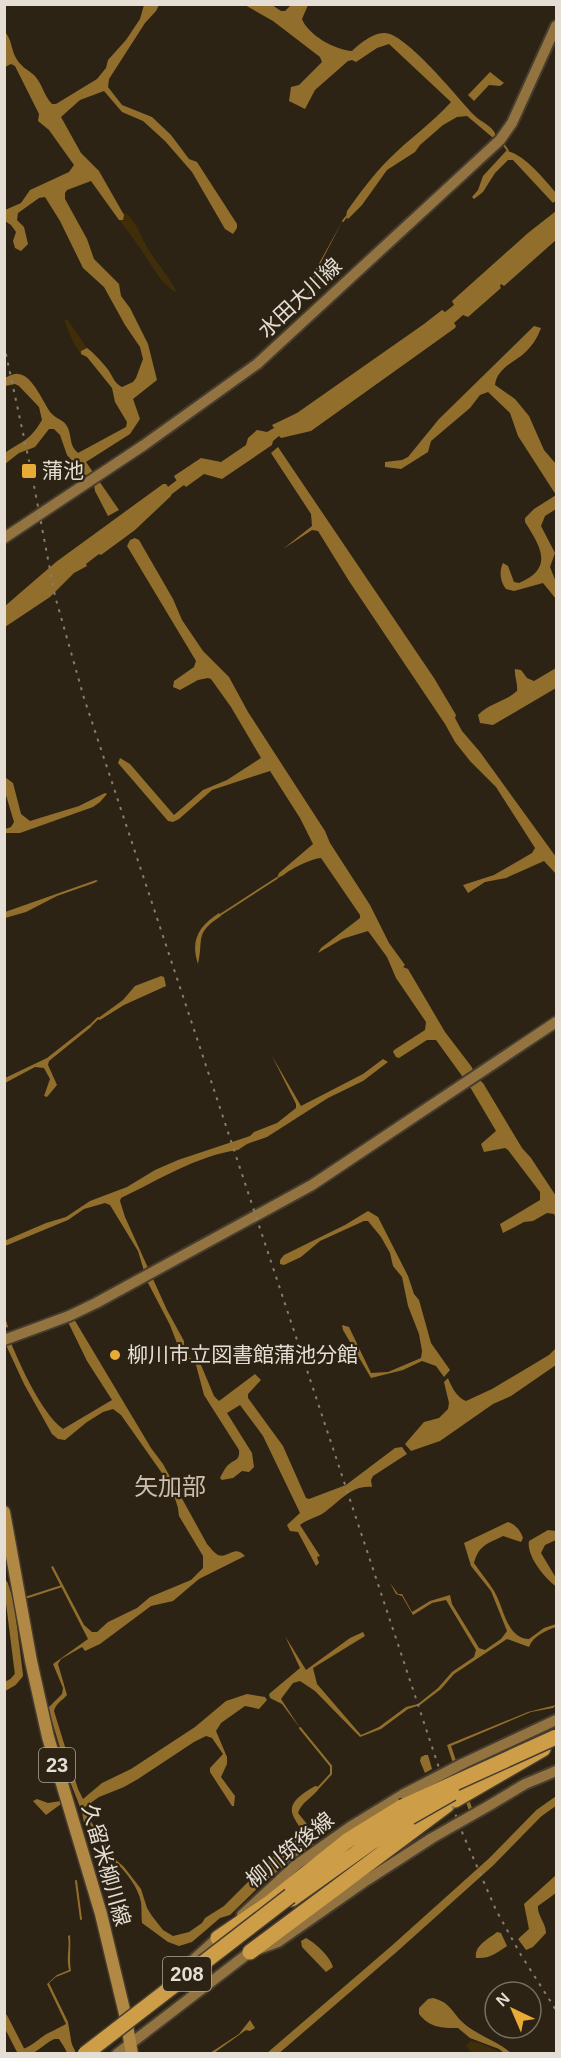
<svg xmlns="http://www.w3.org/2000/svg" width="561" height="2058" font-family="Helvetica,'Noto Sans JP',sans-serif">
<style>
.green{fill:#402d09}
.water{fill:#926e2c}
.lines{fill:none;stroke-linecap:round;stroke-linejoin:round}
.stream{stroke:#926e2c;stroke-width:2}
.canal{stroke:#926e2c;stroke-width:8}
.secondary-casing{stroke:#473d2f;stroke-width:14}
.primary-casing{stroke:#473d2f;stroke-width:15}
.highway-casing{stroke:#473d2f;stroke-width:18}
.secondary{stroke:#937440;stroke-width:10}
.primary{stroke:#b28944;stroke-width:12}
.highway{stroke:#ce9d47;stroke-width:15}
.rail{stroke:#857d70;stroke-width:2;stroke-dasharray:3 6;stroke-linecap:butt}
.secondary-bridge-casing{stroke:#473d2f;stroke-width:14;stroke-linecap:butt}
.highway-bridge-casing{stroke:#473d2f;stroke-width:18;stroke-linecap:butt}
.secondary-bridge{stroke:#937440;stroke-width:10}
.highway-bridge{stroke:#ce9d47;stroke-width:15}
.poi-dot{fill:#e8ab37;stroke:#2d2314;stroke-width:2}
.labels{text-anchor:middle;stroke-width:4.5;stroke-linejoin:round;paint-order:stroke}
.shield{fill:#2d2314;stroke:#aea69a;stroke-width:1.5}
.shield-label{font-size:20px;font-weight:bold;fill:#e5ded4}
.street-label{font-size:21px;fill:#e5ded4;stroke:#2d2314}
.poi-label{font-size:21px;fill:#e5ded4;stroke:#2d2314;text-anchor:start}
.quarter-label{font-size:24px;fill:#cbbeaa;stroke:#2d2314}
</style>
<rect width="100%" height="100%" fill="#2d2314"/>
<path class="green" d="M 123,212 C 136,218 142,240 150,252 C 159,266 170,278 177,293 C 159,282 151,264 140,248 C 133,238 126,229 119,220 L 123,220 Z
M 65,320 L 68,320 L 87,348 L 81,351 L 81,354 C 76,348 65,327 65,320 Z
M 471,2041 L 482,2044 L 502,2053 L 471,2053 L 466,2045 Z"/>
<path class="water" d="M 144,5 L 159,5 L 156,11 L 145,23 L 109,79 L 108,87 L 122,105 L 152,117 L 171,135 L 189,159 L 197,162 L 237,224 L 237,228 L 233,234 L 225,229 L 192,172 L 165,141 L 143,121 L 122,112 L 104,91 L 80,100 L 61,117 L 81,153 L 99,171 L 124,215 L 123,220 L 119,220 L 91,181 L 67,190 L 65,193 L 65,199 L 87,239 L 94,259 L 119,284 L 121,296 L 130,308 L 148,344 L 157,380 L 133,399 L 140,419 L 130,434 L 86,462 L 119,510 L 108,516 L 95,491 L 94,485 L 67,455 L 60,435 L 54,429 L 49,429 L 35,447 L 19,453 L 5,464 L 5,453 C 23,440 29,442 42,420 L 39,407 L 19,386 L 15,384 L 5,386 L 5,378 C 9,376 14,373 18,374 C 33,375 43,403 51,413 C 57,420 64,419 68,428 C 72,438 69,445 78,453 L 126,427 L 127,422 L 115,402 L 112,388 L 87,357 L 81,354 L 81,351 L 87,348 C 94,353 101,361 106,367 C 113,375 113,383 122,387 L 133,382 L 136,378 L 143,359 L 140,347 L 125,325 L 104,287 L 83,268 L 60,221 L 45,197 L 39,198 L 18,213 L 17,220 L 24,227 L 28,244 L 21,251 L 15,248 L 13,241 L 16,232 L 11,225 L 5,221 L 5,210 L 21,203 L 30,190 L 69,172 L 74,165 L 49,130 L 38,121 L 39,114 L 15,66 L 11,64 L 5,67 L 5,32 C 12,40 11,49 16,58 C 20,66 28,70 34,75 C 42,83 44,96 52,104 L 56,104 L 97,79 L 106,68 L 108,60 L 126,40 L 140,19 Z
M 245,5 L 272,5 L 281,11 L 285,11 L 291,5 L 308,5 L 302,19 C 308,35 335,50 352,51 C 359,44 373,33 384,33 C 405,32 458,98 473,114 C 480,122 494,126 496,136 L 494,138 L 492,137 L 467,116 L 457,117 L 443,125 L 420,145 L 415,152 L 387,170 L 362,205 L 348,219 L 346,217 L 347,211 C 360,193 373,175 389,159 C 409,139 432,123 451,102 L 389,44 L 377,48 L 356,62 L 352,60 L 348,61 L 315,90 L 305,109 L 289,101 L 291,87 L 299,85 L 322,62 L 320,57 L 273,21 Z
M 490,72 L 504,83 L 500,86 L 489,85 L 474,101 L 468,95 Z
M 506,151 C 523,153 545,180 556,193 L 556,200 L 553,203 L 513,160 L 508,160 L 495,173 L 483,192 L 474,199 L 472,197 L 478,190 L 483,176 Z
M 556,211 L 556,240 L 504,286 L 501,284 L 500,286 L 501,288 L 468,317 L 463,315 L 454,323 L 456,326 L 455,328 L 311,431 L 281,438 L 279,436 L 273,441 L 272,445 L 222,479 L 204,474 L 186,487 L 184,485 L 180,487 L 174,476 L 201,458 L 221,462 L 246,445 L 248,438 L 257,430 L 267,432 L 274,428 L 272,425 L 297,413 L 424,324 L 442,310 L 445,312 L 454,305 L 452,301 L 528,233 Z
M 343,220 L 318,268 L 307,299 L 316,269 Z
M 534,326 L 541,328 C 537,339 531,348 521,356 C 510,364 497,370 495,385 L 515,399 L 529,416 L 544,450 L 556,464 L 556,495 L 518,436 L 510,413 L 488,392 L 480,395 L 470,408 L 431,441 L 428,452 L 401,469 L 385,467 L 385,462 L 402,460 L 408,457 L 439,419 Z
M 278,447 L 434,678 L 456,715 L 455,718 L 462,731 L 480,752 L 556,857 L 556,874 L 544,861 L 506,878 L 485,882 L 468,893 L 463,885 L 494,875 L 532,853 L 535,848 L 496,787 L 470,761 L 455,742 L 445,724 L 349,581 L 318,531 L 312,530 L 283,549 L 312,526 L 311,514 L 271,453 Z
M 163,484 L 166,484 L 172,492 L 171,496 L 135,530 L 101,555 L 99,554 L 86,564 L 87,566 L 74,573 L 50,597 L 5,627 L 5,606 L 56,562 Z
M 556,495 L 556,509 L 545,516 L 541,526 L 555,553 L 550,567 L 556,582 L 556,599 L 543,583 L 514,591 L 506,589 C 500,582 499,571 503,563 L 508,566 L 514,582 L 519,583 C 555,568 540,546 525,522 L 525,518 L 534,509 Z
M 135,538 L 139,540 L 173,599 L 182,620 L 203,651 L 229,677 L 248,712 L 325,831 L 330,843 L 370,905 L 389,943 L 405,965 L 403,967 L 408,969 L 445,1032 L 471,1066 L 478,1079 L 483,1083 L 522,1148 L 531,1158 L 556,1196 L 556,1218 L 554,1214 L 547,1213 L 533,1221 L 524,1222 L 503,1233 L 500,1224 L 540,1200 L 540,1192 L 508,1150 L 505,1148 L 484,1152 L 481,1144 L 496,1131 L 470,1087 L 436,1040 L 427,1040 L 399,1058 L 396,1057 L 393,1052 L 394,1050 L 425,1030 L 426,1022 L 396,978 L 387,957 L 368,931 L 342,939 L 318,953 L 321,948 L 360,918 L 360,915 L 321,858 C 312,859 299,865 291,870 C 285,873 284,876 277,878 L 279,873 L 313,844 L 300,818 L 270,771 L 212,790 L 179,819 L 173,822 L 168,821 L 118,763 L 120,758 L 130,764 L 174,815 L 203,790 L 227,780 L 261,758 L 231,707 L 211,679 L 208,678 L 198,680 L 180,690 L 173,687 L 174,681 L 194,667 L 196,661 L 127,546 L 130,540 Z
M 556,668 L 556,688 L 493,725 L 480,723 L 478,715 C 489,703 505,702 517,691 C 518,683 514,676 515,669 L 521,670 L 527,678 L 534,681 Z
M 6,778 L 13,783 L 21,814 L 30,821 L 79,806 L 105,793 L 107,794 L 100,802 L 93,807 L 20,833 L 5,833 L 5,829 L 11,827 L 14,822 L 5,792 Z
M 96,880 L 98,881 L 94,883 L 57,896 L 26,912 L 5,918 L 5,912 Z
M 219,913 L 221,916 C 194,934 204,937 198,964 C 190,940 199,926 219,913 Z
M 161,976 L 164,977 L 166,986 L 124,1005 L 100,1020 L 97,1019 L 123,1000 L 135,986 Z
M 89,1025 L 91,1027 L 49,1061 L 48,1065 L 57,1085 L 47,1097 L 44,1096 L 50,1079 L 44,1068 L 35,1067 L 5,1083 L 5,1078 L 47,1058 Z
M 272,1056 L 301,1106 L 363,1074 L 383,1059 L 388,1062 L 363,1081 L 328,1098 L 267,1137 L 247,1144 L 238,1150 C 196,1156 159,1180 121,1198 L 120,1201 L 125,1217 L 167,1310 L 184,1341 L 184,1354 L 201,1365 L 214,1396 L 219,1401 L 255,1374 L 261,1380 L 248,1394 L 248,1398 L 283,1446 L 306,1498 L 309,1499 L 346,1485 L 395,1448 L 402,1447 L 407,1454 L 373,1476 L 371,1480 L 372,1487 C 350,1485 339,1503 322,1514 C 314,1518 306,1520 300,1525 L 320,1556 L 317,1557 L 319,1563 L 316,1566 L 298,1532 L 290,1531 L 287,1525 L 300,1513 L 263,1436 L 240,1405 L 227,1413 L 252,1453 L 254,1467 L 249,1472 L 242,1471 L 233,1478 L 222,1480 L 220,1478 C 222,1474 225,1468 228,1465 C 235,1459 240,1461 239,1450 L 204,1395 L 196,1365 L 180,1351 L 170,1325 L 147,1281 L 138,1251 L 110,1205 L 105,1203 L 84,1209 L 68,1220 L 5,1246 L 4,1241 L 46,1223 L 66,1217 L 90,1201 L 127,1187 L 155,1170 L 178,1160 L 250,1136 L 254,1132 L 277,1123 L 296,1108 L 296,1104 Z
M 368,1211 L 378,1217 L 408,1276 L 414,1294 L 419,1300 L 431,1343 L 450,1370 L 444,1377 L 436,1366 L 422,1361 L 403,1370 L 371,1378 L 343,1330 L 342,1325 L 349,1327 L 371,1373 L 388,1372 L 421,1358 L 422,1351 L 419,1334 L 408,1306 L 402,1277 L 393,1266 L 390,1253 L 381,1237 L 368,1221 L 364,1221 L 320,1241 L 301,1257 L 284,1265 L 280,1264 L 280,1260 L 284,1255 L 345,1225 Z
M 4,1314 L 8,1327 L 5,1328 C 16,1356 39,1411 63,1429 L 112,1400 L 87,1361 L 68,1322 L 74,1319 L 151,1448 L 163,1464 L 207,1544 C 210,1547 214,1553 218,1555 C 228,1559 234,1544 245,1556 L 199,1579 L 173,1601 L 151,1606 L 100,1644 L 85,1651 L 82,1647 L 61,1659 L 58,1664 L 67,1695 C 62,1701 56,1703 54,1711 L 78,1789 L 83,1799 L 102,1783 L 131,1769 L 195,1727 L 226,1701 L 247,1694 L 265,1697 L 267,1700 L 259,1709 L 245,1706 L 221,1723 L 216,1731 L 227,1757 L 227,1764 L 221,1777 L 235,1796 L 234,1806 L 232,1806 L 210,1772 L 210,1768 L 223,1754 L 212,1738 L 206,1736 L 194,1742 L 138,1779 L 124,1787 L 99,1797 L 85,1807 L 88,1817 L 115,1859 L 124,1867 L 141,1889 L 147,1908 L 152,1916 L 163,1930 L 173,1936 L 189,1932 L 202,1923 L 205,1918 L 224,1906 L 275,1855 L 300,1837 L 301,1830 C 299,1825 293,1818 292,1812 C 290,1800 307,1791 315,1786 L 320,1787 C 314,1797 301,1802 298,1813 L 307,1824 L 310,1840 L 314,1845 L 289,1862 L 263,1883 L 230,1915 L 220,1918 L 192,1942 L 179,1946 L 168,1942 L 142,1923 C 141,1916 142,1909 141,1902 C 138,1887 126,1871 114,1861 L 102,1863 L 103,1859 L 109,1856 L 90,1824 L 84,1823 L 82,1812 L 71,1784 L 48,1708 L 62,1694 L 63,1688 L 53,1664 L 88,1639 L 51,1567 L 53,1566 L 84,1625 L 92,1632 L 97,1632 L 108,1622 L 137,1608 L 150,1597 L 191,1580 L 203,1568 L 203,1556 L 179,1516 L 178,1508 L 171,1486 L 121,1415 L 113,1409 L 103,1412 L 87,1422 L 65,1440 L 58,1439 L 52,1434 L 24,1384 L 6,1345 Z
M 556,1348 L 556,1365 L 511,1396 L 493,1404 L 440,1441 L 411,1451 L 405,1444 L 424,1422 L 439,1418 L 448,1409 L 449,1403 L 444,1382 L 448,1378 C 451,1386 457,1398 466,1401 L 492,1389 L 549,1355 Z
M 508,1522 C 515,1524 521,1531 523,1538 L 521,1542 L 503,1536 C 487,1544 479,1545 474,1563 C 480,1572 488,1581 494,1591 C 504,1607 506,1638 529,1639 L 544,1628 L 556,1624 L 556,1627 C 545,1631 533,1636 529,1647 L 507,1639 L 454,1674 L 441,1689 L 420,1705 L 408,1709 L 381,1729 L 360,1737 L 315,1691 L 300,1681 L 293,1683 L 281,1699 L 300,1728 L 282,1704 L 270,1698 L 269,1694 L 300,1668 L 285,1636 L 306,1670 L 350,1638 L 363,1632 L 365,1636 L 313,1668 L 317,1684 L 361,1735 L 379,1727 L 406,1707 L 418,1704 L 438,1688 L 452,1672 L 474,1657 L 476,1650 L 446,1600 L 432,1603 L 413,1615 L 402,1596 L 396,1594 L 390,1583 L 398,1594 L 402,1594 L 412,1612 L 430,1601 L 450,1595 L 452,1604 L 479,1648 L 485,1650 L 501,1639 L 507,1631 L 491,1591 L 471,1566 L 464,1543 Z
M 548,1530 L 556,1531 L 556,1540 L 545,1545 L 541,1553 L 556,1578 L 556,1586 C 545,1579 526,1555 529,1541 Z
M 556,1705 L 553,1708 L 531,1712 L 451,1746 L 472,1808 L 474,1817 L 471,1817 L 447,1745 L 528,1712 Z
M 425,1755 L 428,1755 L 432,1769 L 425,1773 L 420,1761 L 421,1757 Z
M 37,1799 L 48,1803 L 61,1801 L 61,1804 L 46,1815 L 33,1801 Z
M 556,1875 L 556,1893 L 538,1906 C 537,1915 546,1923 546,1933 L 533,1947 L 526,1950 L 518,1939 L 529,1929 L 524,1904 Z
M 497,1932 L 501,1933 L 507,1946 C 496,1953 490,1959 476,1958 C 474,1945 489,1939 497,1932 Z
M 70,1935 C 71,1948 69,1959 71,1971 L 56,1977 L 49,1983 L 68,2022 L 72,2046 L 66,2050 L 59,2039 L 48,2039 L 45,2035 L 66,2024 L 47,1984 L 57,1975 L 69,1970 C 66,1957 70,1948 68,1936 Z
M 306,1938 C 315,1943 330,1956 333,1967 L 326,1972 L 302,1947 L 301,1941 Z
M 433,1998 C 445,2001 449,2006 456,2015 C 469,2033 495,2039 511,2053 L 504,2053 L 499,2049 L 470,2038 L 458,2028 C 442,2028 430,2028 419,2014 L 419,2008 L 428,1999 Z
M 250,2020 L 255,2028 L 250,2031 L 246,2030 L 214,2053 L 210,2053 L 239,2034 Z"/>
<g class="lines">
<path class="stream" d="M 502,142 L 508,151
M 343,221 L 346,217
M 220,915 L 277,878
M 89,1027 L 98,1018
M 25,1598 L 62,1586
M 10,1603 L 17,1601
M 300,1728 L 331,1766 L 331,1774 L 319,1787
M 76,1881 L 81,1919"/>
<path class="canal" d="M 164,495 L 185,479
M 4,1584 L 10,1603 L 19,1675 L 13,1682 L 4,1687
M 4,2018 L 22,2053 C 35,2051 42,2039 54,2035
M 65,2039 L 72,2054
M 272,2054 L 394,1949 L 491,1862 L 539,1813 L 556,1801"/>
<g class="secondary-casing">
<path id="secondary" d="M 4,538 L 144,445 L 257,364 L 500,140 L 512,123 L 556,26
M 4,1340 L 69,1316 L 96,1303 L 312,1185 L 556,1022
M 462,1764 L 556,1720
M 490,1805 L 525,1784 L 556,1771
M 242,1915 L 296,1865 L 350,1827 L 404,1794
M 180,1972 L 222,1934
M 117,2054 L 250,1952 L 278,1942 L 367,1880 L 432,1838"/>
</g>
<g class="primary-casing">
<path id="primary" d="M 4,1512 L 31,1661 L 48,1737 L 101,1914 L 125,2014 L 132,2054"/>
</g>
<g class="highway-casing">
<path id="highway" d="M 455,1800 L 543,1749
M 292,1899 L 372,1842 L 410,1817
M 218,1938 L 268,1904 L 347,1841 L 402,1807
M 250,1952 L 447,1805"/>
</g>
<use href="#secondary" class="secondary"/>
<use href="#primary" class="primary"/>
<use href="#highway" class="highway"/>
<path class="rail" d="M 4,345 L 31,470 L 55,596 L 84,698 L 444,1783 L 462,1832 L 496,1910 L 521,1955 L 556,2010"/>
<g class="secondary-bridge-casing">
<path id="secondary-bridge" d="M 404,1794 L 462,1764
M 432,1838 L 490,1805"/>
</g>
<g class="highway-bridge-casing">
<path id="highway-bridge" d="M 402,1807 L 556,1737
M 410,1817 L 452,1793
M 85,2054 L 290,1896"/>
</g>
<use href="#secondary-bridge" class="secondary-bridge"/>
<use href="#highway-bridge" class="highway-bridge"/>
</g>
<g class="poi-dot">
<rect x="21" y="463" width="16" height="16" rx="3"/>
<circle cx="115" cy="1355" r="6"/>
</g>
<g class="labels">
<g class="shield">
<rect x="39" y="1748" width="36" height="34" rx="4.5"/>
<rect x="163" y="1957" width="48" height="34" rx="4.5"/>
</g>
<g class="shield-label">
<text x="57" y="1772">23</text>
<text x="187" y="1981">208</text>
</g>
<g class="street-label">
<text transform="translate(300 298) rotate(-43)" y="7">水田大川線</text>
<text transform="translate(290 1850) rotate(-39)" y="7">柳川筑後線</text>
<text transform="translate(106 1865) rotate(74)" y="7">久留米柳川線</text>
</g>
<g class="poi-label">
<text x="42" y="478">蒲池</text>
<text x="127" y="1362">柳川市立図書館蒲池分館</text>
</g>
<g class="quarter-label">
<text x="170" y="1495">矢加部</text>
</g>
</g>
<rect width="561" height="2058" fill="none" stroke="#e5ded4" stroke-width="12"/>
<g transform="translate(513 2010) rotate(316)"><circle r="28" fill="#2d2314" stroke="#776e61" stroke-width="1.5"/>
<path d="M0-4.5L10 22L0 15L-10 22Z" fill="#e8ab37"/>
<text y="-9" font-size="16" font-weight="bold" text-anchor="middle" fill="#e5ded4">N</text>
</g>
</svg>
